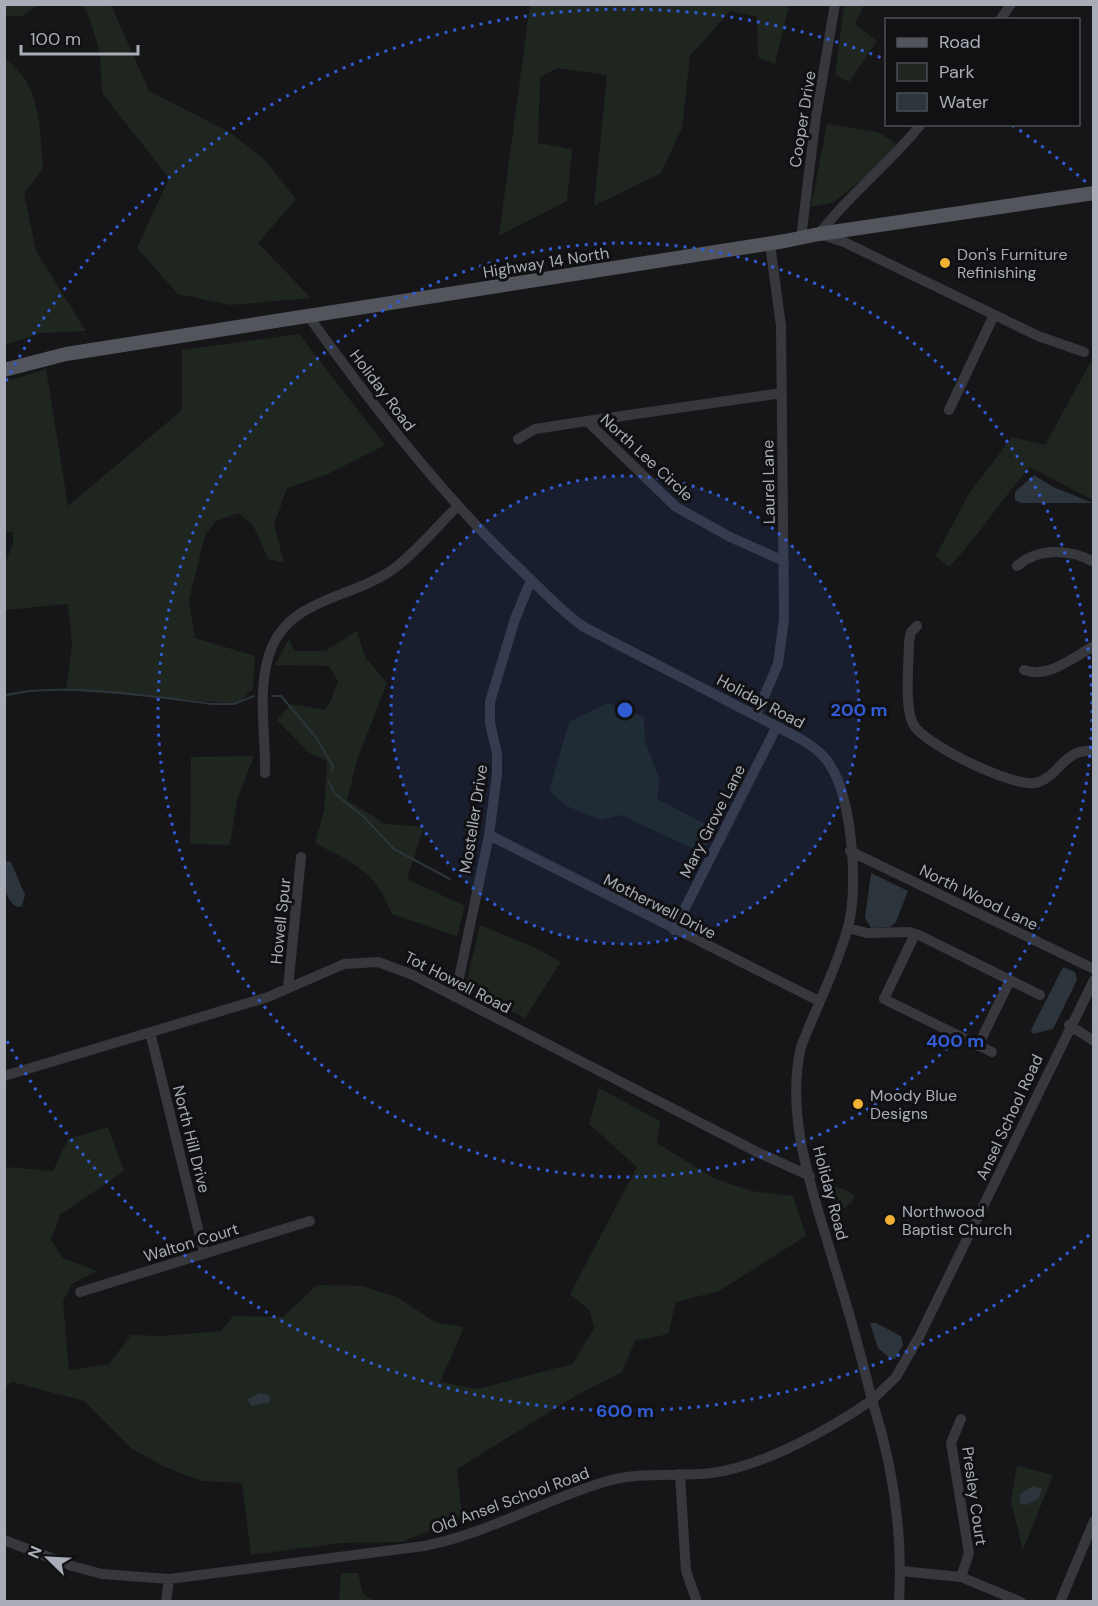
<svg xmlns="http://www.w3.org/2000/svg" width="1098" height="1606" font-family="'DM Sans',sans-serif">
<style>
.green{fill:#1e261f}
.water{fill:#2c353c}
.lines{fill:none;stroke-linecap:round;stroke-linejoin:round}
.stream{stroke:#2c353c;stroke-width:2}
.minor{stroke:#37383d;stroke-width:10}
.major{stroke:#53555c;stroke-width:14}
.ring{fill:none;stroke:#325cd3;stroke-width:3;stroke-dasharray:3 6}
.poi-dot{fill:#f2b134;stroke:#111113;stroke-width:2}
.labels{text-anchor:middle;stroke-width:6;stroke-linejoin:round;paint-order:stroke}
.street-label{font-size:16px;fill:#a8adb8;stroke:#111113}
.poi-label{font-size:16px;fill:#a8adb8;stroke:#111113;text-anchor:start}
.centre{fill:#325cd3;stroke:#111113;stroke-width:3}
.ring-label{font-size:18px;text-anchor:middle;font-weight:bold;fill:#325cd3;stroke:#111113;stroke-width:6;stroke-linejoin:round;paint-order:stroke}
</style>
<rect width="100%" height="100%" fill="#161618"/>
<path class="green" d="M 5,4 L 39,4 L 39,5 L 22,16 L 5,16 Z
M 81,5 L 111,5 L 149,91 L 231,133 L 264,159 L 296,199 L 258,243 L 311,298 L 230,305 L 178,294 L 137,248 L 169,178 L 102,93 L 100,53 L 88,13 Z
M 530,5 L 530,4 L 789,5 L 775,64 L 758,57 L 757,17 L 730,11 L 690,56 L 682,128 L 661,173 L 594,206 L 607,75 L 557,68 L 540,77 L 538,143 L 572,149 L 567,201 L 499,236 Z
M 844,5 L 864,5 L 855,24 L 877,41 L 849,82 L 835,75 Z
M 5,59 C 41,83 40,129 43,168 L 24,194 L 36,251 L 86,331 L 41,333 L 5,345 Z
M 827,124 L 878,132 L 897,144 L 872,171 L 834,202 L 811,207 Z
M 299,334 L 385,445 L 328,474 L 287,488 L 274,525 L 284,563 L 268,559 L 253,525 L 238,513 L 216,521 L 205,535 L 189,600 L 195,638 L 255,656 L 253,688 L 238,704 L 66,690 L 72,645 L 68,604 L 5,610 L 5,564 L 13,543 L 13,533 L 5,531 L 5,382 L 46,369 L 68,506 L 182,410 L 182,350 Z
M 1090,363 L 1094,363 L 1093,500 L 1030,467 C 1001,499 979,536 949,567 L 936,556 L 968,495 L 1012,437 L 1045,445 Z
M 357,631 L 365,657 L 387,683 L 357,760 L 347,800 L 385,824 L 424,827 L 407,879 L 465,906 L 457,936 L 392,914 C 373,869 356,865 315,843 L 324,811 L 327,761 L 308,752 L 277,720 L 291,704 L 324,710 L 329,705 L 338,681 L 329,666 L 275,665 L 289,639 L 294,651 L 325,651 Z
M 608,703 L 644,717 L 645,741 L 660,781 L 657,799 L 717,830 L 700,852 L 621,815 L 600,820 L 567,806 L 549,791 L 569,722 Z
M 254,756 L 237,800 L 230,845 L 190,844 L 191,757 Z
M 480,925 L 534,947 L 561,962 L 525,1018 L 465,988 Z
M 599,1088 L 660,1121 L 657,1143 L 715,1179 L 752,1191 L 793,1196 L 806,1236 L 719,1291 L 676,1302 L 668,1334 L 635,1341 L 622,1372 L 577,1395 L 457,1469 L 462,1517 L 402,1542 L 342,1543 L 251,1555 L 242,1483 L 202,1481 L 165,1467 L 131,1448 L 84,1401 L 12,1382 L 5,1387 L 5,1167 L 53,1171 L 68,1139 L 108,1127 L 124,1171 L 60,1215 L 51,1240 L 63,1258 L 97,1271 L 72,1284 L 63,1301 L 69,1370 L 109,1364 L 131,1335 L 161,1336 L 221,1331 L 233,1316 L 283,1317 L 317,1285 L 363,1286 L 397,1297 L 435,1322 L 464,1327 L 440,1382 L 478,1389 L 572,1364 L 594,1329 L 590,1311 L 570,1294 L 637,1167 L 589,1124 Z
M 836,1186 L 855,1195 L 852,1202 L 839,1212 L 832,1188 Z
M 1017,1466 L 1053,1475 L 1023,1550 L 1011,1501 Z
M 341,1573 L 358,1573 L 363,1594 L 374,1601 L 339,1601 Z"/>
<path class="water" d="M 1034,475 L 1053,487 L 1093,503 L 1021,503 L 1015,500 L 1015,492 Z
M 4,861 L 11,862 L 25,895 L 22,906 L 17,907 C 2,898 4,876 4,861 Z
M 871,873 L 908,891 L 896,922 L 890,927 L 871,928 L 865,918 Z
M 1063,967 L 1075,972 L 1077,980 L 1053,1029 L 1033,1034 L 1031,1030 Z
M 870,1323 L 876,1323 L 901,1336 L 903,1345 L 895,1359 L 891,1359 L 878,1348 Z
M 260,1393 L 270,1396 L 270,1402 L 252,1406 L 247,1399 Z
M 1033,1486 L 1042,1489 L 1039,1498 L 1027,1505 L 1020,1503 L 1020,1494 Z"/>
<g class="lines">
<path class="stream" d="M 4,696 C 54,681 158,697 211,704 L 234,704 L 254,696
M 272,696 L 281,696 L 315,736 L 333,766 L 332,771
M 329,782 L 334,793 L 364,817 L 394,849 L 450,879"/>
<path class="minor" d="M 1000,20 L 1011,4
M 921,124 C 890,164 849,194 819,234 L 844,242 L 1038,336 L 1084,352
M 801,238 L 816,116 L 835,4
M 949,410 L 994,315
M 587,421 L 782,393
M 518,439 L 535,429 L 587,421 L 676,507 L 730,537 L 784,561
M 1017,566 C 1038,547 1071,549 1094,562
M 917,626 L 911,632 L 909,641 C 909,663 904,705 913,724 C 923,744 1012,787 1035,783 C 1060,778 1062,748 1094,751
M 1024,670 C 1048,679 1072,658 1094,646
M 756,715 L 778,664 L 784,619 L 781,326 L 770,244
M 265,773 C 266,735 257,692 269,655 C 286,598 351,599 392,570 C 417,552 436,527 458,506
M 489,835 L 819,1001
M 850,851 L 1094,969
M 848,928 L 867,933 L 909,932 L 919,935 L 1040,995
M 674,930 L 777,726
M 915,934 L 884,999 L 992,1052
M 288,988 L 301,857
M 455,997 L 489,835 L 497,774 L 497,754 L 490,723 L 490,702 L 515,619 L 531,580
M 1069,1025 L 1094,1041
M 150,1032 L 204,1253
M 978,1046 L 1010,980
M 4,1076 L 268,997 L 344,964 L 378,962 L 413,975 L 759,1153 L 810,1176
M 80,1292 L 310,1221
M 961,1419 L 951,1443 L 969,1553 L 961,1577
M 680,1474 L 686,1571 L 697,1602
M 4,1540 L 72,1566 L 102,1574 L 169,1579 L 424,1546 C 483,1535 545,1500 604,1482 C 640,1471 675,1477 712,1473 C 764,1466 830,1429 872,1400 C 861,1355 849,1311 835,1267 C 815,1198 784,1119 801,1047 C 816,1007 837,968 848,927 C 859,888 852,799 830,765 C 823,753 811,745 799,738 L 584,627 C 562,612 543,591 523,572 C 442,496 374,407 309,317
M 901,1571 L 961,1577 L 1021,1602
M 166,1602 L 169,1579
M 899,1602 C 903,1534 893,1465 872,1400 L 896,1377 L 920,1335 L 1094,980
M 1060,1602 L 1094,1521"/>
<path class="major" d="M 4,370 L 66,354 L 785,241 L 819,234 L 1094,193"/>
</g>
<circle cx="625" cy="710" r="234" fill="#325cd3" fill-opacity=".12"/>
<g class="ring">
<circle cx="625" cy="710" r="234"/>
<circle cx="625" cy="710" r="467"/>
<path d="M1089 1235A701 701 0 0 1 6 1039M6 381A701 701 0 0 1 882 58M1012 125A701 701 0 0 1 1089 185"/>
</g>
<g class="poi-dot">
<circle cx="945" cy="263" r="6"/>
<circle cx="858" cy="1104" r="6"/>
<circle cx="890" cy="1220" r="6"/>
</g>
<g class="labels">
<g class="street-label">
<text transform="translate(802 119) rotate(-81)" y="6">Cooper Drive</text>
<text transform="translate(546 262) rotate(-9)" y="6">Highway 14 North</text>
<text transform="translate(383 390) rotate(53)" y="6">Holiday Road</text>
<text transform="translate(647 457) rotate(43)" y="6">North Lee Circle</text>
<text transform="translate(768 482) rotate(-91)" y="6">Laurel Lane</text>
<text transform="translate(761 701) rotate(28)" y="6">Holiday Road</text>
<text transform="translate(473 819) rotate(-81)" y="6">Mosteller Drive</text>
<text transform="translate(712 821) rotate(-63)" y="6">Mary Grove Lane</text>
<text transform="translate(979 897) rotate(26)" y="6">North Wood Lane</text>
<text transform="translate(660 906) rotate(27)" y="6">Motherwell Drive</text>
<text transform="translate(280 921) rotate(-84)" y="6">Howell Spur</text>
<text transform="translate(458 982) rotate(27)" y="6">Tot Howell Road</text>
<text transform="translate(1009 1117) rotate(-65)" y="6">Ansel School Road</text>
<text transform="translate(192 1139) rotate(76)" y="6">North Hill Drive</text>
<text transform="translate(831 1193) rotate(75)" y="6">Holiday Road</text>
<text transform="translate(191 1242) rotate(-17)" y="6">Walton Court</text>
<text transform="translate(975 1496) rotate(82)" y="6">Presley Court</text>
<text transform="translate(510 1500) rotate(-20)" y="6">Old Ansel School Road</text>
</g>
<g class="poi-label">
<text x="957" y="260">Don's Furniture<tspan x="957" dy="18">Refinishing</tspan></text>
<text x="870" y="1101">Moody Blue<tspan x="870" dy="18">Designs</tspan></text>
<text x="902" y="1217">Northwood<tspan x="902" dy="18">Baptist Church</tspan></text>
</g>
</g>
<circle cx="625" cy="710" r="9" class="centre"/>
<g class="ring-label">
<text x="859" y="716">200 m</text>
<text x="955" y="1047">400 m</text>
<text x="625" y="1417">600 m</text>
</g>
<rect width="1098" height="1606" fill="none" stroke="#a8adb8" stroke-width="12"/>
<rect x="885" y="18" width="195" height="108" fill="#111113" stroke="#4d4f55" stroke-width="1.5"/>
<rect x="897" y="38" width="30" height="9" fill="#53555c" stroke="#4d4f55" stroke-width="1.5"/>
<text x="939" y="48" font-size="18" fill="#a8adb8">Road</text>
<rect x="897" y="63" width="30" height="18" fill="#1e261f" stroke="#4d4f55" stroke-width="1.5"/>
<text x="939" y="78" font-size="18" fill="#a8adb8">Park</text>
<rect x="897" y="93" width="30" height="18" fill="#2c353c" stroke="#4d4f55" stroke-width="1.5"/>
<text x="939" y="108" font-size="18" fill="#a8adb8">Water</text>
<g transform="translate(48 1558) rotate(294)" stroke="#111113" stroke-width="4.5" paint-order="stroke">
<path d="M0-4.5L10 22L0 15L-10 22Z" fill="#a8adb8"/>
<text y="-9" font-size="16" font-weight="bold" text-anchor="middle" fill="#a8adb8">N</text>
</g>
<path d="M21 45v9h117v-9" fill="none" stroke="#a8adb8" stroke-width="3"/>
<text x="30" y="45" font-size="18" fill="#a8adb8" stroke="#111113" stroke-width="4.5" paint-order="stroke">100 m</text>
</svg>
